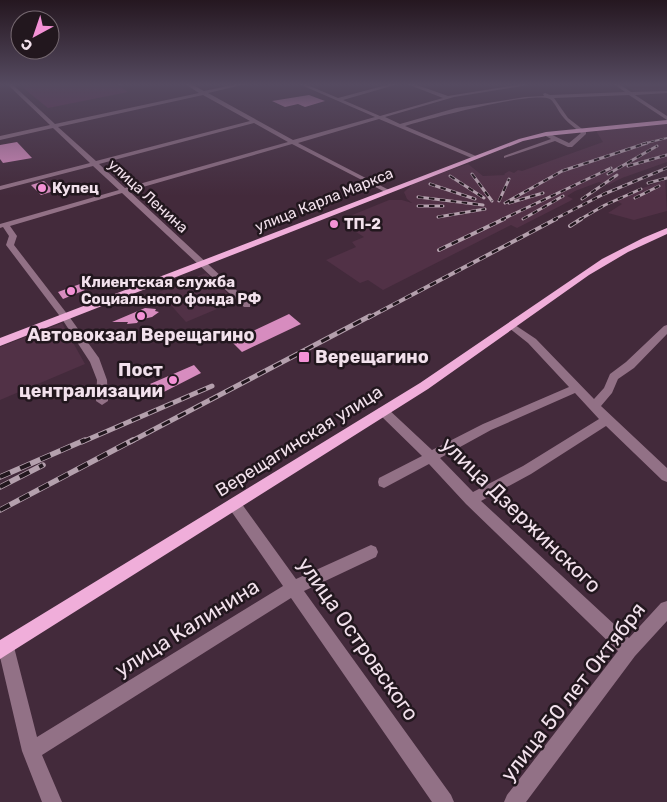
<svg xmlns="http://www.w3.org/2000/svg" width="667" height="802" font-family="Rubik,sans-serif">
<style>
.built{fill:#513146}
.green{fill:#602b51}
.building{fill:#d78cbf}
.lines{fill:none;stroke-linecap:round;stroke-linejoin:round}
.minor{fill:#927186;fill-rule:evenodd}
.major{fill:#f0aeda;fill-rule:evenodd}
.rail-far4-casing{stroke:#b4a0ad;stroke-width:2}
.rail-far3-casing{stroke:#b4a0ad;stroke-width:3}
.rail-far2-casing{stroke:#b4a0ad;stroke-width:4}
.rail-far1-casing{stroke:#b4a0ad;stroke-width:5}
.rail-casing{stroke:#b4a0ad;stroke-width:5.5}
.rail-far4{stroke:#22171e;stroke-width:1;stroke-dasharray:4.5;stroke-linecap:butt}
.rail-far3{stroke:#22171e;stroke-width:2;stroke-dasharray:5.5;stroke-linecap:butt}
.rail-far2{stroke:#22171e;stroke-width:2.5;stroke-dasharray:7;stroke-linecap:butt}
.rail-far1{stroke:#22171e;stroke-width:3;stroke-dasharray:9;stroke-linecap:butt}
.rail{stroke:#22171e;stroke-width:4;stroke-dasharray:11;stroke-linecap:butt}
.poi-dot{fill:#f391d5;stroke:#22171e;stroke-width:2}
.labels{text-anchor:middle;stroke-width:5;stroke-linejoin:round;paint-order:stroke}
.far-poi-label{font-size:15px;font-weight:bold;fill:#f2e1ec;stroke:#22171e;text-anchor:start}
.far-street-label{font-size:15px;fill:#f2e1ec;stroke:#22171e}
.poi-label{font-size:18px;font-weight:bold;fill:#f2e1ec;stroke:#22171e}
.street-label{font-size:18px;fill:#f2e1ec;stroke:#22171e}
.near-street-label{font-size:21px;fill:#f2e1ec;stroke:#22171e}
</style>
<rect width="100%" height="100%" fill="#432a3b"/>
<path class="built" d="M 622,84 L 667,84 L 667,90 L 636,92 Z
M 667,124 L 667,162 L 622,178 L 608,185 L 599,182 L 575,191 L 567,196 L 573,199 L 570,201 L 517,228 L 511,225 L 383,290 L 368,280 L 360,283 L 326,260 L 356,247 L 352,242 L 364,237 L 356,232 L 362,229 L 345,218 L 389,200 L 402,200 L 412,203 L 407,199 L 404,192 L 415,182 L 468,164 L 483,176 L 505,175 L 504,174 L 509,171 L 514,173 L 518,170 L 522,171 L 603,142 L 596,131 Z
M 665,180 L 667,211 L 634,220 L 608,213 L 622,204 L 613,199 Z
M 206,273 L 236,301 L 186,322 L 159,292 Z
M 62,323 L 85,364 L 0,400 L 0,347 Z"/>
<path class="green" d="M 38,84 L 116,84 L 128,92 L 48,108 L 22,87 Z"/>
<path class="building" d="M 309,95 L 325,101 L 305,107 L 298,104 L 285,107 L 272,101 Z
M 17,142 L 32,158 L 3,163 L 0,159 L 0,145 Z
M 44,181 L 54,191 L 41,195 L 31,185 Z
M 80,284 L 85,290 L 63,299 L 58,292 Z
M 145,308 L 156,309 L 155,311 L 159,312 L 152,317 L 139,320 L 137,323 L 127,324 L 128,322 L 112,322 Z
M 289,314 L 301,324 L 242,352 L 233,343 L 241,339 L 240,337 Z
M 194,365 L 201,373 L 158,395 L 150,384 Z"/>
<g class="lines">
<path class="minor" d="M 7,84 L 12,84 L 55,124 L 199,93 L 185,84 L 191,84 L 204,91 L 237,84 L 246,84 L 208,93 L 293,140 L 375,117 L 299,84 L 305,84 L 338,98 L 390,84 L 398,84 L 343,100 L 380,116 L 443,98 L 407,84 L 414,84 L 448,96 L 523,84 L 529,85 L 454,97 L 385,117 L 400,124 L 456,108 L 525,97 L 544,96 L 543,94 L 545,93 L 550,95 L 625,92 L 614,84 L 619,84 L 631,92 L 667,91 L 667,93 L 635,95 L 667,116 L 667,120 L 629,95 L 554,98 L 568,118 L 586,132 L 586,134 L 572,147 L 568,147 L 555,141 L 504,158 L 504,156 L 551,139 L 544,135 L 544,133 L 548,133 L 569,143 L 581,133 C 571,125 563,119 557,108 C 555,105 553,101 550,99 C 531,91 428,119 405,126 L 476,156 L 476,158 L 474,159 L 379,119 L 298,143 L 389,190 L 389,192 L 387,193 L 292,144 L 129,191 L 250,303 L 250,307 L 244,307 L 122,193 L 10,226 L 17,236 L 14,245 L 68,315 L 99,358 L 107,380 L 108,401 L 102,405 L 96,401 L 97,380 L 90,362 L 62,319 L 6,245 L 9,236 L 3,227 L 0,228 L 0,224 L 119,190 L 93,166 L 0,190 L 0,186 L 90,163 L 53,128 L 0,140 L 0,136 L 50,125 ZM 203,95 L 250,121 L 96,161 L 58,127 ZM 254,123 L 288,142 L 125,188 L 99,164 Z
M 117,84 L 122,84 L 122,85 L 120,86 Z
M 512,323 L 536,339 L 594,399 L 604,388 L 610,374 L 626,362 L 664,326 L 667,325 L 667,334 L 634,368 L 618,379 L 612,393 L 601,406 L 667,468 L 667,482 L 662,480 L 606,426 L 531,474 L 481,501 L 629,638 L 661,603 L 667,601 L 667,621 L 635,656 L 526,802 L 504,802 L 507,795 L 618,651 L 466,504 L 429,464 L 384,488 L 379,486 L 378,482 L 379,478 L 422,456 L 379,414 L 377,411 L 379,408 L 387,408 L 432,450 L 483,424 L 569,387 L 528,343 L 509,328 L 507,326 ZM 575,393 L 599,419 L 523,466 L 473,492 L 440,458 L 491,430 Z
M 234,498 L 239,500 L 296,579 L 371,545 L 376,547 L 378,552 L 376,557 L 304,591 L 451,795 L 454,802 L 432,802 L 291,598 L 42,755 L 62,802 L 42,802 L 22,751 L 0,657 L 0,641 L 6,639 L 12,641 L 14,647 L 37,737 L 283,586 L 229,508 L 227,504 L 229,500 Z"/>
<path class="major" d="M 667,120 L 667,124 L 546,136 L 523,141 L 0,346 L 0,338 L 519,139 L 546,132 Z
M 667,228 L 667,234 L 628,252 L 589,275 L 428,389 L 0,659 L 0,640 L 420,383 L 602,259 L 643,238 Z"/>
<g class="rail-far4-casing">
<path id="rail-far4" d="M 642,144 L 667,138"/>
</g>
<g class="rail-far3-casing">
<path id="rail-far3" d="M 628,166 L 667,155
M 472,174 L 492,201
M 608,174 L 657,146
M 450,176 L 484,198
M 648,183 L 667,178
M 430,184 L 475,199
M 418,197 L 483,205
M 635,198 L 659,186
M 582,199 L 617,175
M 499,201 L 509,179
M 505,203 L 562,171 L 647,143
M 509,203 L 543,193
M 418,206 L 443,206
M 438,217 L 485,209
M 523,219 L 563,196
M 501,220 L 611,168
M 553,220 L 604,194 L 667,168
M 579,220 L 605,205 L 641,189"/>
</g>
<g class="rail-far2-casing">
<path id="rail-far2" d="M 570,226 L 581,219
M 439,250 L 504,219
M 368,318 L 556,219"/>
</g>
<g class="rail-far1-casing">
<path id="rail-far1" d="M 82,442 L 212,386
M 130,442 L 370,316"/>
</g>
<g class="rail-casing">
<path id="rail" d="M 0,477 L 85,440
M 0,487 L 43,465
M 0,510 L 133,440"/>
</g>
<use href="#rail-far4" class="rail-far4"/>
<use href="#rail-far3" class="rail-far3"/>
<use href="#rail-far2" class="rail-far2"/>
<use href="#rail-far1" class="rail-far1"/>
<use href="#rail" class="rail"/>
</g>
<linearGradient id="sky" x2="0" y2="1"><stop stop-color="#251720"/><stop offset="0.43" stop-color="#554a60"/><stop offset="1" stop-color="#554a60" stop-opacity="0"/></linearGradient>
<rect width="667" height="196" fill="url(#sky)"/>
<g class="poi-dot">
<circle cx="42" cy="188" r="5"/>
<circle cx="334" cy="224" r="5"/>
<circle cx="71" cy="291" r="5"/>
<circle cx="141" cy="316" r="5"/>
<rect x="298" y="351" width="12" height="12" rx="2.5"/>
<circle cx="173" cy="380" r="5"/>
</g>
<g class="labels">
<g class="far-poi-label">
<text x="52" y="193">Купец</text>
<text x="344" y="229">ТП-2</text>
<text x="81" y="287">Клиентская служба<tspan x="81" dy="17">Социального фонда РФ</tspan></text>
</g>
<g class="far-street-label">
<text transform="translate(148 196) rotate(42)" y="5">улица Ленина</text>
<text transform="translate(324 200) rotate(-22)" y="5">улица Карла Маркса</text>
</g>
<g class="poi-label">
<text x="141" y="341">Автовокзал Верещагино</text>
<text x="315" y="363" text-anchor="start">Верещагино</text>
<text x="163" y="376" text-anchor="end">Пост<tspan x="163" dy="21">централизации</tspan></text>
</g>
<g class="street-label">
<text transform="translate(299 441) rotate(-32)" y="6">Верещагинская улица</text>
</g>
<g class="near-street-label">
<text transform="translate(521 515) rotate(44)" y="7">улица Дзержинского</text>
<text transform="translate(187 628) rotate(-32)" y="7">улица Калинина</text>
<text transform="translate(358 639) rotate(55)" y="7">улица Островского</text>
<text transform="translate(573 692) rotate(-52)" y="7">улица 50 лет Октября</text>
</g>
</g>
<g transform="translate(35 35) rotate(220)"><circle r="24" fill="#22171e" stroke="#756870"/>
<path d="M0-4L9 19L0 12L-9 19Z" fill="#f391d5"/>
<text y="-8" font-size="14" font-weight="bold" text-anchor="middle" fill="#f2e1ec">С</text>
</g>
</svg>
